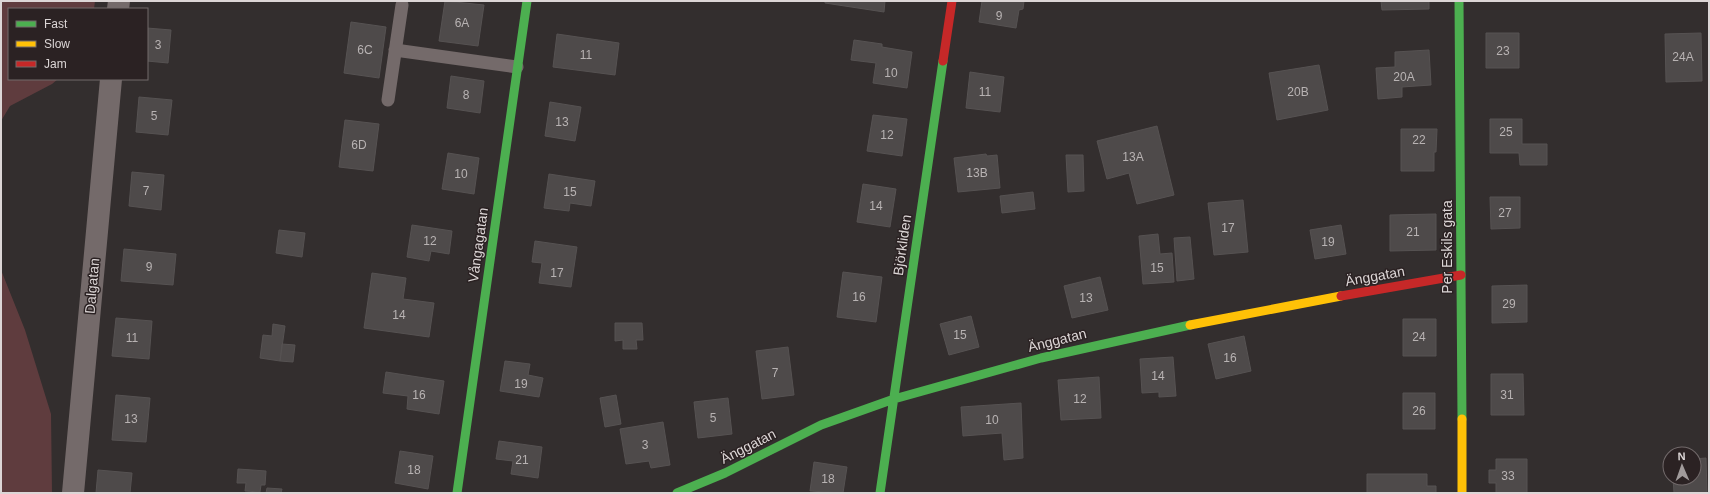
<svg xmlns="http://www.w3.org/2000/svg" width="1710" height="494" font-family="Helvetica,sans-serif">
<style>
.green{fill:#5f3c3e}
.building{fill:#4e4a4a;stroke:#565252}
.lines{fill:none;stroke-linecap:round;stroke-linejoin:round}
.lane{stroke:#746a6a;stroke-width:13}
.street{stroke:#746a6a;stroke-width:22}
.fast{stroke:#4caf50;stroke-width:9}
.slow{stroke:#ffc107;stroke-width:9}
.jam{stroke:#c62828;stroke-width:9}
.labels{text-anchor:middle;stroke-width:3;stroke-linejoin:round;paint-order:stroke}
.number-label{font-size:12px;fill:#b8b3b3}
.street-label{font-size:14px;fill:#dcd6d6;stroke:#2b2223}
</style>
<rect width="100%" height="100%" fill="#332e2e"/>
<path class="green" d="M 1,1 L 95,1 L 94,9 L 9,9 L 9,79 L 58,79 L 52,84 L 10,106 L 1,121 Z
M 1,270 L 25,330 L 51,414 L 52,493 L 1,493 Z"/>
<path class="building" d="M 445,1 L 484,5 L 478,46 L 439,41 Z
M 825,1 L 885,1 L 884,12 L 825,3 Z
M 982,1 L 1024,1 L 1023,9 L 1019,10 L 1016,28 L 979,22 Z
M 1381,1 L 1429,1 L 1429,9 L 1382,10 Z
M 351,22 L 386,27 L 379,78 L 344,73 Z
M 147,28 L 171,30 L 168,63 L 147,61 Z
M 1486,33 L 1519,33 L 1519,68 L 1486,68 Z
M 1701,33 L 1702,81 L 1666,82 L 1665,34 Z
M 557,34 L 619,43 L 615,75 L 553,67 Z
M 854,40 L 882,44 L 882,47 L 912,52 L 907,88 L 873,83 L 876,63 L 851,60 Z
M 1429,50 L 1431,85 L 1402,87 L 1402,97 L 1378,99 L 1376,68 L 1395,67 L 1395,52 Z
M 1319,65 L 1328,110 L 1277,120 L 1269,73 Z
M 970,72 L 1004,77 L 1000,112 L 966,108 Z
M 451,76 L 484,81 L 480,113 L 447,108 Z
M 139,97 L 172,100 L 168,135 L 136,132 Z
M 550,102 L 581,107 L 575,141 L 545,136 Z
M 873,115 L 907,119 L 902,156 L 867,151 Z
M 1490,119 L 1522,119 L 1522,144 L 1547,144 L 1547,165 L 1520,165 L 1519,153 L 1490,153 Z
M 345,120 L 379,124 L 373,171 L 339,167 Z
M 1157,126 L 1174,195 L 1137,204 L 1129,173 L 1107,179 L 1097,141 Z
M 1401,129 L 1437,129 L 1436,152 L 1434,152 L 1434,171 L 1401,171 Z
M 448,153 L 479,158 L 474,194 L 442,189 Z
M 986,154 L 987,156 L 997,155 L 1000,188 L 958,192 L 954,158 Z
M 1066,155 L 1083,155 L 1084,191 L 1068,192 Z
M 132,172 L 164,175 L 161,210 L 129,206 Z
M 549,174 L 595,181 L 591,206 L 570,203 L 569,211 L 544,208 Z
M 863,184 L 896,189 L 890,227 L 857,222 Z
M 1033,192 L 1035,209 L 1002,213 L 1000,196 Z
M 1490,197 L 1520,197 L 1520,228 L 1491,229 Z
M 1243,200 L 1248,252 L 1214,255 L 1208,203 Z
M 1436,214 L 1436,250 L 1390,251 L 1390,215 Z
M 412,225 L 452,231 L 449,254 L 431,251 L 429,261 L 407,257 Z
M 1341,225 L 1346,254 L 1315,259 L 1310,230 Z
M 279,230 L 305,233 L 302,257 L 276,253 Z
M 1158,234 L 1160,254 L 1172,253 L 1174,282 L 1143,284 L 1139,236 Z
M 1190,237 L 1194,279 L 1177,281 L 1174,238 Z
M 535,241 L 577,247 L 571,287 L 539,283 L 542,263 L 532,262 Z
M 124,249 L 176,254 L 173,285 L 121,281 Z
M 843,272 L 882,277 L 876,322 L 837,317 Z
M 372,273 L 406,278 L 403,299 L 434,303 L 429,337 L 364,328 Z
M 1100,277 L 1108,310 L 1072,318 L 1064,286 Z
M 1527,285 L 1527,322 L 1492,323 L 1492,286 Z
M 971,316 L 979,347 L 949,355 L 940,324 Z
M 116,318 L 152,321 L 149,359 L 112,356 Z
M 1403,319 L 1436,319 L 1436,356 L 1403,356 Z
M 615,323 L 642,323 L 643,340 L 636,340 L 637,349 L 623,349 L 623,340 L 615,341 Z
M 273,324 L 285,326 L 280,361 L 260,358 L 263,335 L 272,336 Z
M 1244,336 L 1251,371 L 1216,379 L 1208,344 Z
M 282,344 L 295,345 L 293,362 L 280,361 Z
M 788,347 L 794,395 L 762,399 L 756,351 Z
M 1173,357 L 1176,396 L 1159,397 L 1159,392 L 1142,393 L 1140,359 Z
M 505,361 L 530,364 L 528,375 L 543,378 L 539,397 L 500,391 Z
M 386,372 L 444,381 L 439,414 L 407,409 L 408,396 L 383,393 Z
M 1491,374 L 1523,374 L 1524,415 L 1491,415 Z
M 1099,377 L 1101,418 L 1061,420 L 1058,380 Z
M 1403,393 L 1435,393 L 1435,429 L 1403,429 Z
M 116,395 L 150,398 L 146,442 L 112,440 Z
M 616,395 L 621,424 L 605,427 L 600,398 Z
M 728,398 L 732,434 L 698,438 L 694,402 Z
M 1021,403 L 1023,458 L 1004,460 L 1002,433 L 963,436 L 961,407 Z
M 663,422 L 670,465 L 651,468 L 649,461 L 626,464 L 620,429 Z
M 499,441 L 542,447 L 538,478 L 511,474 L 513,461 L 496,459 Z
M 400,451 L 433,456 L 428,489 L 395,483 Z
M 1706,458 L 1707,493 L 1674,493 L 1673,478 L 1694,478 L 1694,459 Z
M 1496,459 L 1527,459 L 1527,493 L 1496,493 L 1496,483 L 1489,483 L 1489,470 L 1496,470 Z
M 814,462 L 847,467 L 843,493 L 810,491 Z
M 238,469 L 266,471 L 265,485 L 261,485 L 260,492 L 245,491 L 246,483 L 237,483 Z
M 98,470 L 132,473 L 130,493 L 96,493 Z
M 1367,474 L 1427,474 L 1427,486 L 1436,486 L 1436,493 L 1367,493 Z
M 267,488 L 282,489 L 281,493 L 266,493 Z"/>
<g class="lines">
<path class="lane" d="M 395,50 L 517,67
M 388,100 L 402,5"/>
<path class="street" d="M 118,9 L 119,1
M 73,493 L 111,79"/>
<path class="fast" d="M 1459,1 L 1462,419
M 457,493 L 527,1
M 677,493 L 725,473 L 821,425 L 894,399 L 1041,358 L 1190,325
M 880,493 L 943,61"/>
<path class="slow" d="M 1190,325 L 1341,296
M 1462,419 L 1462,493"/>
<path class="jam" d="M 943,61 L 952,1
M 1341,296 L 1461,275"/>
</g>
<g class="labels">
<g class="number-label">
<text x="999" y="20">9</text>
<text x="462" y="27">6A</text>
<text x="158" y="49">3</text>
<text x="365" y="54">6C</text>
<text x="1503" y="55">23</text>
<text x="586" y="59">11</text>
<text x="1683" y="61">24A</text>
<text x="891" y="77">10</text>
<text x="1404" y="81">20A</text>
<text x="985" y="96">11</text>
<text x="1298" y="96">20B</text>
<text x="466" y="99">8</text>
<text x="154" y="120">5</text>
<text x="562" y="126">13</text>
<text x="1506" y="136">25</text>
<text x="887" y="139">12</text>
<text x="1419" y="144">22</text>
<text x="359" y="149">6D</text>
<text x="1133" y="161">13A</text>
<text x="977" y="177">13B</text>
<text x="461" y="178">10</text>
<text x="146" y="195">7</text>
<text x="570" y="196">15</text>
<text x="876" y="210">14</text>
<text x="1505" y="217">27</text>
<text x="1228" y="232">17</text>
<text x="1413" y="236">21</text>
<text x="430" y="245">12</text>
<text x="1328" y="246">19</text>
<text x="149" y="271">9</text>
<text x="1157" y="272">15</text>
<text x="557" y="277">17</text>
<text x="859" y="301">16</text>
<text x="1086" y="302">13</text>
<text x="1509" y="308">29</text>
<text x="399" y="319">14</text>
<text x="960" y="339">15</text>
<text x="1419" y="341">24</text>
<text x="132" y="342">11</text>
<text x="1230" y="362">16</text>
<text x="775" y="377">7</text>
<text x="1158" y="380">14</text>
<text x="521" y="388">19</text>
<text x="419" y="399">16</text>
<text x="1507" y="399">31</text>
<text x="1080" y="403">12</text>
<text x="1419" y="415">26</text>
<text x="713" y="422">5</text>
<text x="131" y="423">13</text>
<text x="992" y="424">10</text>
<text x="645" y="449">3</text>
<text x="522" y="464">21</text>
<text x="414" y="474">18</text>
<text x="1508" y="480">33</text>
<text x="828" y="483">18</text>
</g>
<g class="street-label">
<text transform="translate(478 245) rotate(-82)" y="5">Vångagatan</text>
<text transform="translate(902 245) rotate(-82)" y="5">Björkliden</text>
<text transform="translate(1447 247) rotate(-90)" y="5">Per Eskils gata</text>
<text transform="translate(1375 276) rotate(-10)" y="5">Änggatan</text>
<text transform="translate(92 286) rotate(-85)" y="5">Dalgatan</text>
<text transform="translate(1057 340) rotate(-14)" y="5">Änggatan</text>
<text transform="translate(748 446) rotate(-27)" y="5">Änggatan</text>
</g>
</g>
<rect width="1710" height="494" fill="none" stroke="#dcd6d6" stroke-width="4"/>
<rect x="8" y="8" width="140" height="72" fill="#2b2223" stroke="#726a6b"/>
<rect x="16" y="21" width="20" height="6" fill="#4caf50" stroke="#726a6b"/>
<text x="44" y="28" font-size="12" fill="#dcd6d6">Fast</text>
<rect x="16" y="41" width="20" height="6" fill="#ffc107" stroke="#726a6b"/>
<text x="44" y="48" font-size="12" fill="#dcd6d6">Slow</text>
<rect x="16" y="61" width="20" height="6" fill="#c62828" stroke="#726a6b"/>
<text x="44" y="68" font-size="12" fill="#dcd6d6">Jam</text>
<g transform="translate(1682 466) rotate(358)"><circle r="19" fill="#2b2223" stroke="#726a6b"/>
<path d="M0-3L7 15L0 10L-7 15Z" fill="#a19b9b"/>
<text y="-6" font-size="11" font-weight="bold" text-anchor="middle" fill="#dcd6d6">N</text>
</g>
</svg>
